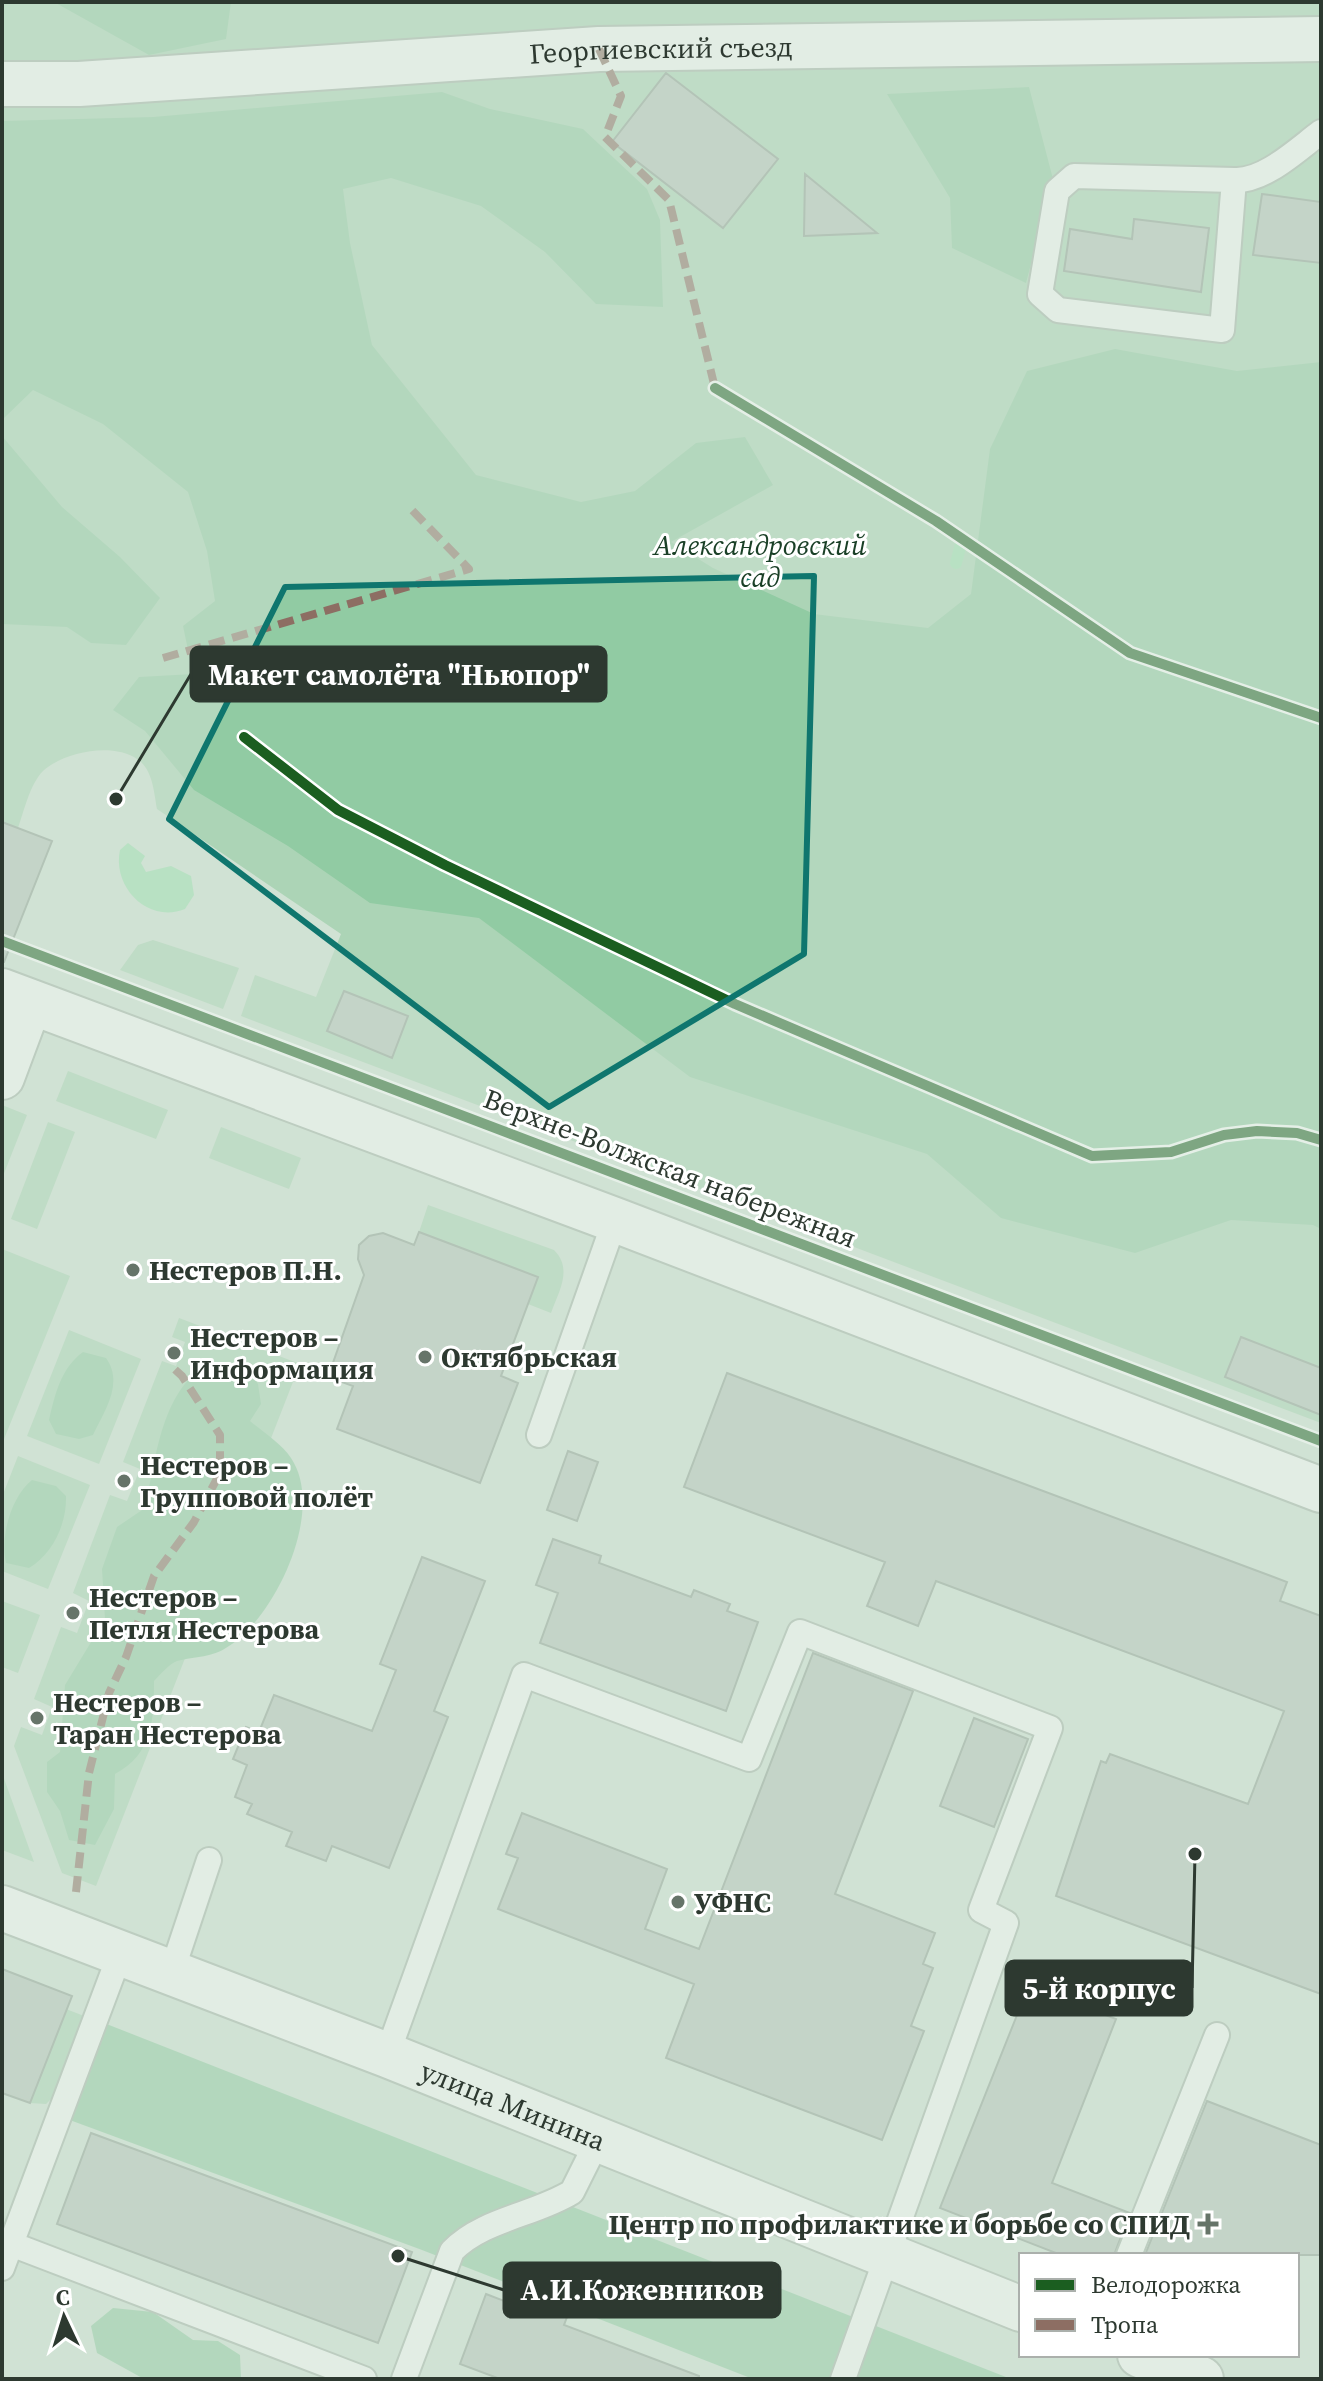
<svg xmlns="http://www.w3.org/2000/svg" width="1323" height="2381" font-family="'Source Serif 4',serif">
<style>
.green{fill:#acd4b6}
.forest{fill:#91cba3}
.water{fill:#9ce1b0}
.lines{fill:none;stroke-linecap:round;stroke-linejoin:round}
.stream{stroke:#9ce1b0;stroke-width:12}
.building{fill:#b7c4ba;stroke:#919f95;stroke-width:2}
.lane-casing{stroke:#a6b3a9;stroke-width:28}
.street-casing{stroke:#a6b3a9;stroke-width:48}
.secondary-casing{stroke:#a6b3a9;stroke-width:48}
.lane{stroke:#f8fbf9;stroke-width:24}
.street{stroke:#f8fbf9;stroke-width:44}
.secondary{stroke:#f8fbf9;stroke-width:44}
.quiet{stroke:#8d6e63;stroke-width:8;stroke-dasharray:16 8;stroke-linecap:butt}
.cycleway-casing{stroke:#fff;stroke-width:15}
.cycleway{stroke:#1b5e20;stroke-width:10}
.marked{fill:none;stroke:#0f766e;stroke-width:6;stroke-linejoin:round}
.poi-dot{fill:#667469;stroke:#fff;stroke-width:3}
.labels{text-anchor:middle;stroke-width:6;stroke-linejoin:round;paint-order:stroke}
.street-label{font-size:28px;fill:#2d3930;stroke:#fff}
.park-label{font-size:28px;font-style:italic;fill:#1a4027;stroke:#fff}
.poi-label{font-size:28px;font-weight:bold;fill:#2d3930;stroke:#fff;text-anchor:start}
.leader{fill:none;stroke:#2d3930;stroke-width:3}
.callout-dot{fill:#2d3930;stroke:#fff;stroke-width:3}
.callout{fill:#2d3930;stroke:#2d3930;stroke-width:3}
.callout-label{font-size:30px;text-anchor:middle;font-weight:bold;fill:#fff}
</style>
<rect width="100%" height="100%" fill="#d0e2d4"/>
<path class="green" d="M 2,2 L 1321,2 L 1321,1423 L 241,1016 L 255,975 L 316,997 L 341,934 L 157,809 C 154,793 153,769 137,759 C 112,742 64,752 43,771 C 30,784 24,811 18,828 L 2,822 Z
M 153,940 L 239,968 L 223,1009 L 120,970 L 138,945 Z
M 68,1071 L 168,1110 L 156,1139 L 56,1101 Z
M 2,1105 L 27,1115 L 3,1176 L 2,1176 Z
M 48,1122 L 75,1132 L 37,1229 L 11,1219 Z
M 221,1127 L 301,1158 L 289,1189 L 209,1158 Z
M 428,1205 L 554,1250 C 573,1269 559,1291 551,1313 L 528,1304 L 538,1277 L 419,1232 Z
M 2,1249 L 70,1276 L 2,1444 Z
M 179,1318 L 300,1364 L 96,1886 L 62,1873 L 14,1746 L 21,1727 L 42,1735 L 52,1707 L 34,1699 L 61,1627 L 77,1633 L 89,1601 L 73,1593 L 110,1495 L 127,1501 L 140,1469 L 123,1462 L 162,1361 L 176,1366 L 185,1342 L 172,1337 Z
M 69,1330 L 141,1359 L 99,1464 L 27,1436 Z
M 18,1456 L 90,1485 L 48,1589 L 2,1571 L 2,1497 Z
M 2,1601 L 40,1615 L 18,1673 L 2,1667 Z
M 2,1773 L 34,1862 L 2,1850 Z
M 66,2009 L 84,2016 L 55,2095 L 46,2104 L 30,2103 Z"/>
<path class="forest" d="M 54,2 L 231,2 L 226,39 L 149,55 Z
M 1029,87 L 1053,179 L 1026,283 L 952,248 L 950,198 L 887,94 Z
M 442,92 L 490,109 L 583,129 L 647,189 L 660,220 L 663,307 L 596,304 L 545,252 L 481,206 L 391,178 L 343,189 L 350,243 L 372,345 L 476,475 L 581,502 L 635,491 L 696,443 L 745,437 L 773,485 L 671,542 L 713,568 L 814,614 L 928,628 L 971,594 L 990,449 L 1027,371 L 1115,349 L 1237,371 L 1321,362 L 1321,1229 L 1313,1225 L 1231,1220 L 1135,1253 L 1001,1218 L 927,1154 L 690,1077 L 479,918 L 370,903 L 288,846 L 194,790 L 145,731 L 113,710 L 139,677 L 193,674 L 183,626 L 215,601 L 207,551 L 188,492 L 103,424 L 33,390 L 2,420 L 2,121 L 153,117 Z
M 2,436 L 62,507 L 120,557 L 160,598 L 126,645 L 91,643 L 67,627 L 2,624 Z
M 83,1352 L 106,1358 C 124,1383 105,1410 93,1435 L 79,1439 L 56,1434 L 49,1420 C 55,1394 61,1368 83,1352 Z
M 213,1362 L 249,1369 L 258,1384 L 261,1404 L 250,1421 C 263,1432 282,1444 291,1458 C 326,1510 276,1616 229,1646 C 212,1658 196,1656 177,1661 C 169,1664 160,1675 154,1681 C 154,1719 153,1754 115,1774 L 114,1809 L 95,1845 L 69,1840 L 60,1811 L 47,1792 L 47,1762 L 60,1752 L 65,1685 L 105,1619 L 102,1569 L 117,1527 L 145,1508 C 156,1460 161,1385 213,1362 Z
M 32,1480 L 56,1486 L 66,1496 C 67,1523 53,1554 29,1568 L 6,1563 C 0,1536 11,1497 32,1480 Z
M 104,2023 L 1011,2379 L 753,2379 L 422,2250 L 67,2119 Z
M 113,2308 L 153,2312 L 193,2340 L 218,2341 L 240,2355 L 241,2379 L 144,2379 L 97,2353 L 91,2326 Z"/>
<path class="water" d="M 128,843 L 145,856 L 141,863 L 146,872 L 171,866 L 191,876 L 194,895 L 185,909 C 148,924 112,887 120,850 Z"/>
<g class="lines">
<path class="stream" d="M 956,563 L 961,544"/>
</g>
<path class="building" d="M 666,73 L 778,159 L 723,228 L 612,142 Z
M 805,174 L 877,233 L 804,236 Z
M 1262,194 L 1321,202 L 1321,263 L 1253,255 Z
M 1134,219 L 1209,228 L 1201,292 L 1064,271 L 1070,229 L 1132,239 Z
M 2,822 L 52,841 L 4,962 L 2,962 Z
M 344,991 L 408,1016 L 392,1058 L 327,1031 Z
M 419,1232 L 538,1277 L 501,1376 L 518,1383 L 480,1483 L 337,1429 L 353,1386 L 328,1377 L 364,1275 L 358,1259 L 359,1245 L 369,1236 L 383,1233 L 414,1245 Z
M 1241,1337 L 1321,1368 L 1321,1415 L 1225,1377 Z
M 727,1373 L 1287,1582 L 1280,1601 L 1321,1616 L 1321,1994 L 1056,1896 L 1101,1761 L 1106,1763 L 1110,1754 L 1248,1804 L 1284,1711 L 936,1581 L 918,1626 L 867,1606 L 885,1562 L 684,1487 Z
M 568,1451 L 598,1462 L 577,1521 L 547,1510 Z
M 553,1539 L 601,1556 L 599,1563 L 691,1597 L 694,1590 L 730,1604 L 727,1611 L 758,1622 L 726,1711 L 540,1643 L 558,1593 L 536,1585 Z
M 422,1557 L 485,1581 L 434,1711 L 448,1717 L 389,1868 L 332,1846 L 326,1861 L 286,1846 L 292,1832 L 247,1814 L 252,1804 L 235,1797 L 247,1765 L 233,1759 L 246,1727 L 259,1732 L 274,1695 L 372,1731 L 396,1670 L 380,1664 Z
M 813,1653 L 913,1691 L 835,1894 L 935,1933 L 923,1964 L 933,1968 L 911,2026 L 924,2031 L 882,2140 L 666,2058 L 694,1984 L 498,1909 L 518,1858 L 506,1854 L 522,1813 L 667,1869 L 645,1929 L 699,1949 Z
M 974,1718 L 1028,1739 L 994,1827 L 940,1806 Z
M 1037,1965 L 1090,1986 L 1082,2006 L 1116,2019 L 1052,2183 L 1130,2213 L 1114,2255 L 1061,2255 L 940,2208 Z
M 2,1969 L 72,1996 L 30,2103 L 2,2093 Z
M 1207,2101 L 1321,2145 L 1321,2255 L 1145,2255 Z
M 91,2133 L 412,2252 L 378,2343 L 57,2224 Z
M 486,2294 L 530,2311 L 532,2303 L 567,2317 L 564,2325 L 699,2376 L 699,2379 L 500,2379 L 460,2364 Z"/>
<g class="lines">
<g class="lane-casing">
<path id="lane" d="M 1234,180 L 1222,330 L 1058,310 L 1040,294 L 1057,191 L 1074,176 L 1234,180 C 1264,182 1298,149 1321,132
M 539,1435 L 615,1220
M 171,1974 L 209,1860
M 387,2055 L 524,1675 L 749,1759 L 800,1632 L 1050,1728 L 981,1910 L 1006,1923 L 843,2379
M 11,2244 L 364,2379
M 1129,2255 L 1217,2035
M 2,2268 L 120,1954
M 404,2379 L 452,2251 C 483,2219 535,2215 572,2192 L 598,2140"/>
</g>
<g class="street-casing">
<g id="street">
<path id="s1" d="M 2,84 L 79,84 L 599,49 L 1321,39"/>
<path d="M 2,991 L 615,1220 L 1321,1490"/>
<path d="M 2,1077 L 30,1002"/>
</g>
</g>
<g class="secondary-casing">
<g id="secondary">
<path id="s2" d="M 2,1908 L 387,2055 L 1021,2309"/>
<path d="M 1140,2355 L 1201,2379"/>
</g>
</g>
<use href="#lane" class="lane"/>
<use href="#street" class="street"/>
<use href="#secondary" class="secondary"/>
<path class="quiet" d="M 599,49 L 621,96 L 605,137 L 669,200 L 715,388
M 163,658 L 469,569 L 408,506
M 76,1892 L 89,1773 L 109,1693 L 126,1657 L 154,1576 L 194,1522 L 220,1473 L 220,1435 L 182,1376 L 170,1365"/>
<g class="cycleway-casing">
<path id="cycleway" d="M 715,388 L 936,521 L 1130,653 L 1321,718
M 244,737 L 338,810 L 445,865 L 735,1004 L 1092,1156 L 1171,1152 L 1224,1135 L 1257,1131 L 1297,1133 L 1321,1140
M 2,941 L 1321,1441"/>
</g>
<use href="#cycleway" class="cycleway"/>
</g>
<path d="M0 0H1323V2381H0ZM 814,576 L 804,954 L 549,1107 L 169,819 L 285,587 Z" fill="#d0e2d4" fill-opacity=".55" fill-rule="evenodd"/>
<path class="marked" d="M 814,576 L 804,954 L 549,1107 L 169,819 L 285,587 Z"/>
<g class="poi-dot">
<circle cx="133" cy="1270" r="8"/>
<circle cx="174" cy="1353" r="8"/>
<circle cx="425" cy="1357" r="8"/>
<circle cx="124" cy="1481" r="8"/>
<circle cx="73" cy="1613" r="8"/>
<circle cx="37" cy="1718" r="8"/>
<circle cx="678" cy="1902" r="8"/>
<path d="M1204 2212h8v8h8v8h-8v8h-8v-8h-8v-8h8z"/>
</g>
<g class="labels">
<g class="street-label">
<text dy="10" stroke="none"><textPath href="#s1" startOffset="660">Георгиевский съезд</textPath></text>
<text transform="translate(670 1168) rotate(21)" y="10">Верхне-Волжская набережная</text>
<text dy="10" stroke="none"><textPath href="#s2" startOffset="548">улица Минина</textPath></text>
</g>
<g class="park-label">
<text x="760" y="555">Александровский<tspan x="760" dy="32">сад</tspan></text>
</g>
<g class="poi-label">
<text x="149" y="1280">Нестеров П.Н.</text>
<text x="190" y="1347">Нестеров –<tspan x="190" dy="32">Информация</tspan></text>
<text x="441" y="1367">Октябрьская</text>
<text x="140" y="1475">Нестеров –<tspan x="140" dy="32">Групповой полёт</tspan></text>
<text x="89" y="1607">Нестеров –<tspan x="89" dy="32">Петля Нестерова</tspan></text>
<text x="53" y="1712">Нестеров –<tspan x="53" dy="32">Таран Нестерова</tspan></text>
<text x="694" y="1912">УФНС</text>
<text x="1190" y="2234" text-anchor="end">Центр по профилактике и борьбе со СПИД</text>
</g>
</g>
<path class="leader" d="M116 799L191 674M1195 1854L1192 1988M398 2256L504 2290"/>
<g class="callout-dot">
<circle cx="116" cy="799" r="8"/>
<circle cx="1195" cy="1854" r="8"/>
<circle cx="398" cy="2256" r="8"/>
</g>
<g class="callout">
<rect x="191" y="647" width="415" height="54" rx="8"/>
<rect x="1006" y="1961" width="186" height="54" rx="8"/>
<rect x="504" y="2263" width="276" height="54" rx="8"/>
</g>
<g class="callout-label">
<text x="399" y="685">Макет самолёта "Ньюпор"</text>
<text x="1099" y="1999">5-й корпус</text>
<text x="642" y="2300">А.И.Кожевников</text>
</g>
<rect width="1323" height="2381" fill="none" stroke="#2d3930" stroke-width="8"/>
<rect x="1019" y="2253" width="280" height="104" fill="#ffffff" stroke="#abb0ac" stroke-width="2"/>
<rect x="1035" y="2279" width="40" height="12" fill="#1b5e20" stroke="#abb0ac" stroke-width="2"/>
<text x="1091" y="2293" font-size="24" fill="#2d3930">Велодорожка</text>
<rect x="1035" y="2319" width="40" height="12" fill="#8d6e63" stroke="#abb0ac" stroke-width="2"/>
<text x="1091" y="2333" font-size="24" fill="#2d3930">Тропа</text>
<g transform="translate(64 2317) rotate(356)" stroke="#ffffff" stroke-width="6" paint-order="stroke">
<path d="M0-6L14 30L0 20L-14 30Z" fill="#2d3930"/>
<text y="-12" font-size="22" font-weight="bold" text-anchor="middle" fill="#2d3930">С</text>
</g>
</svg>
